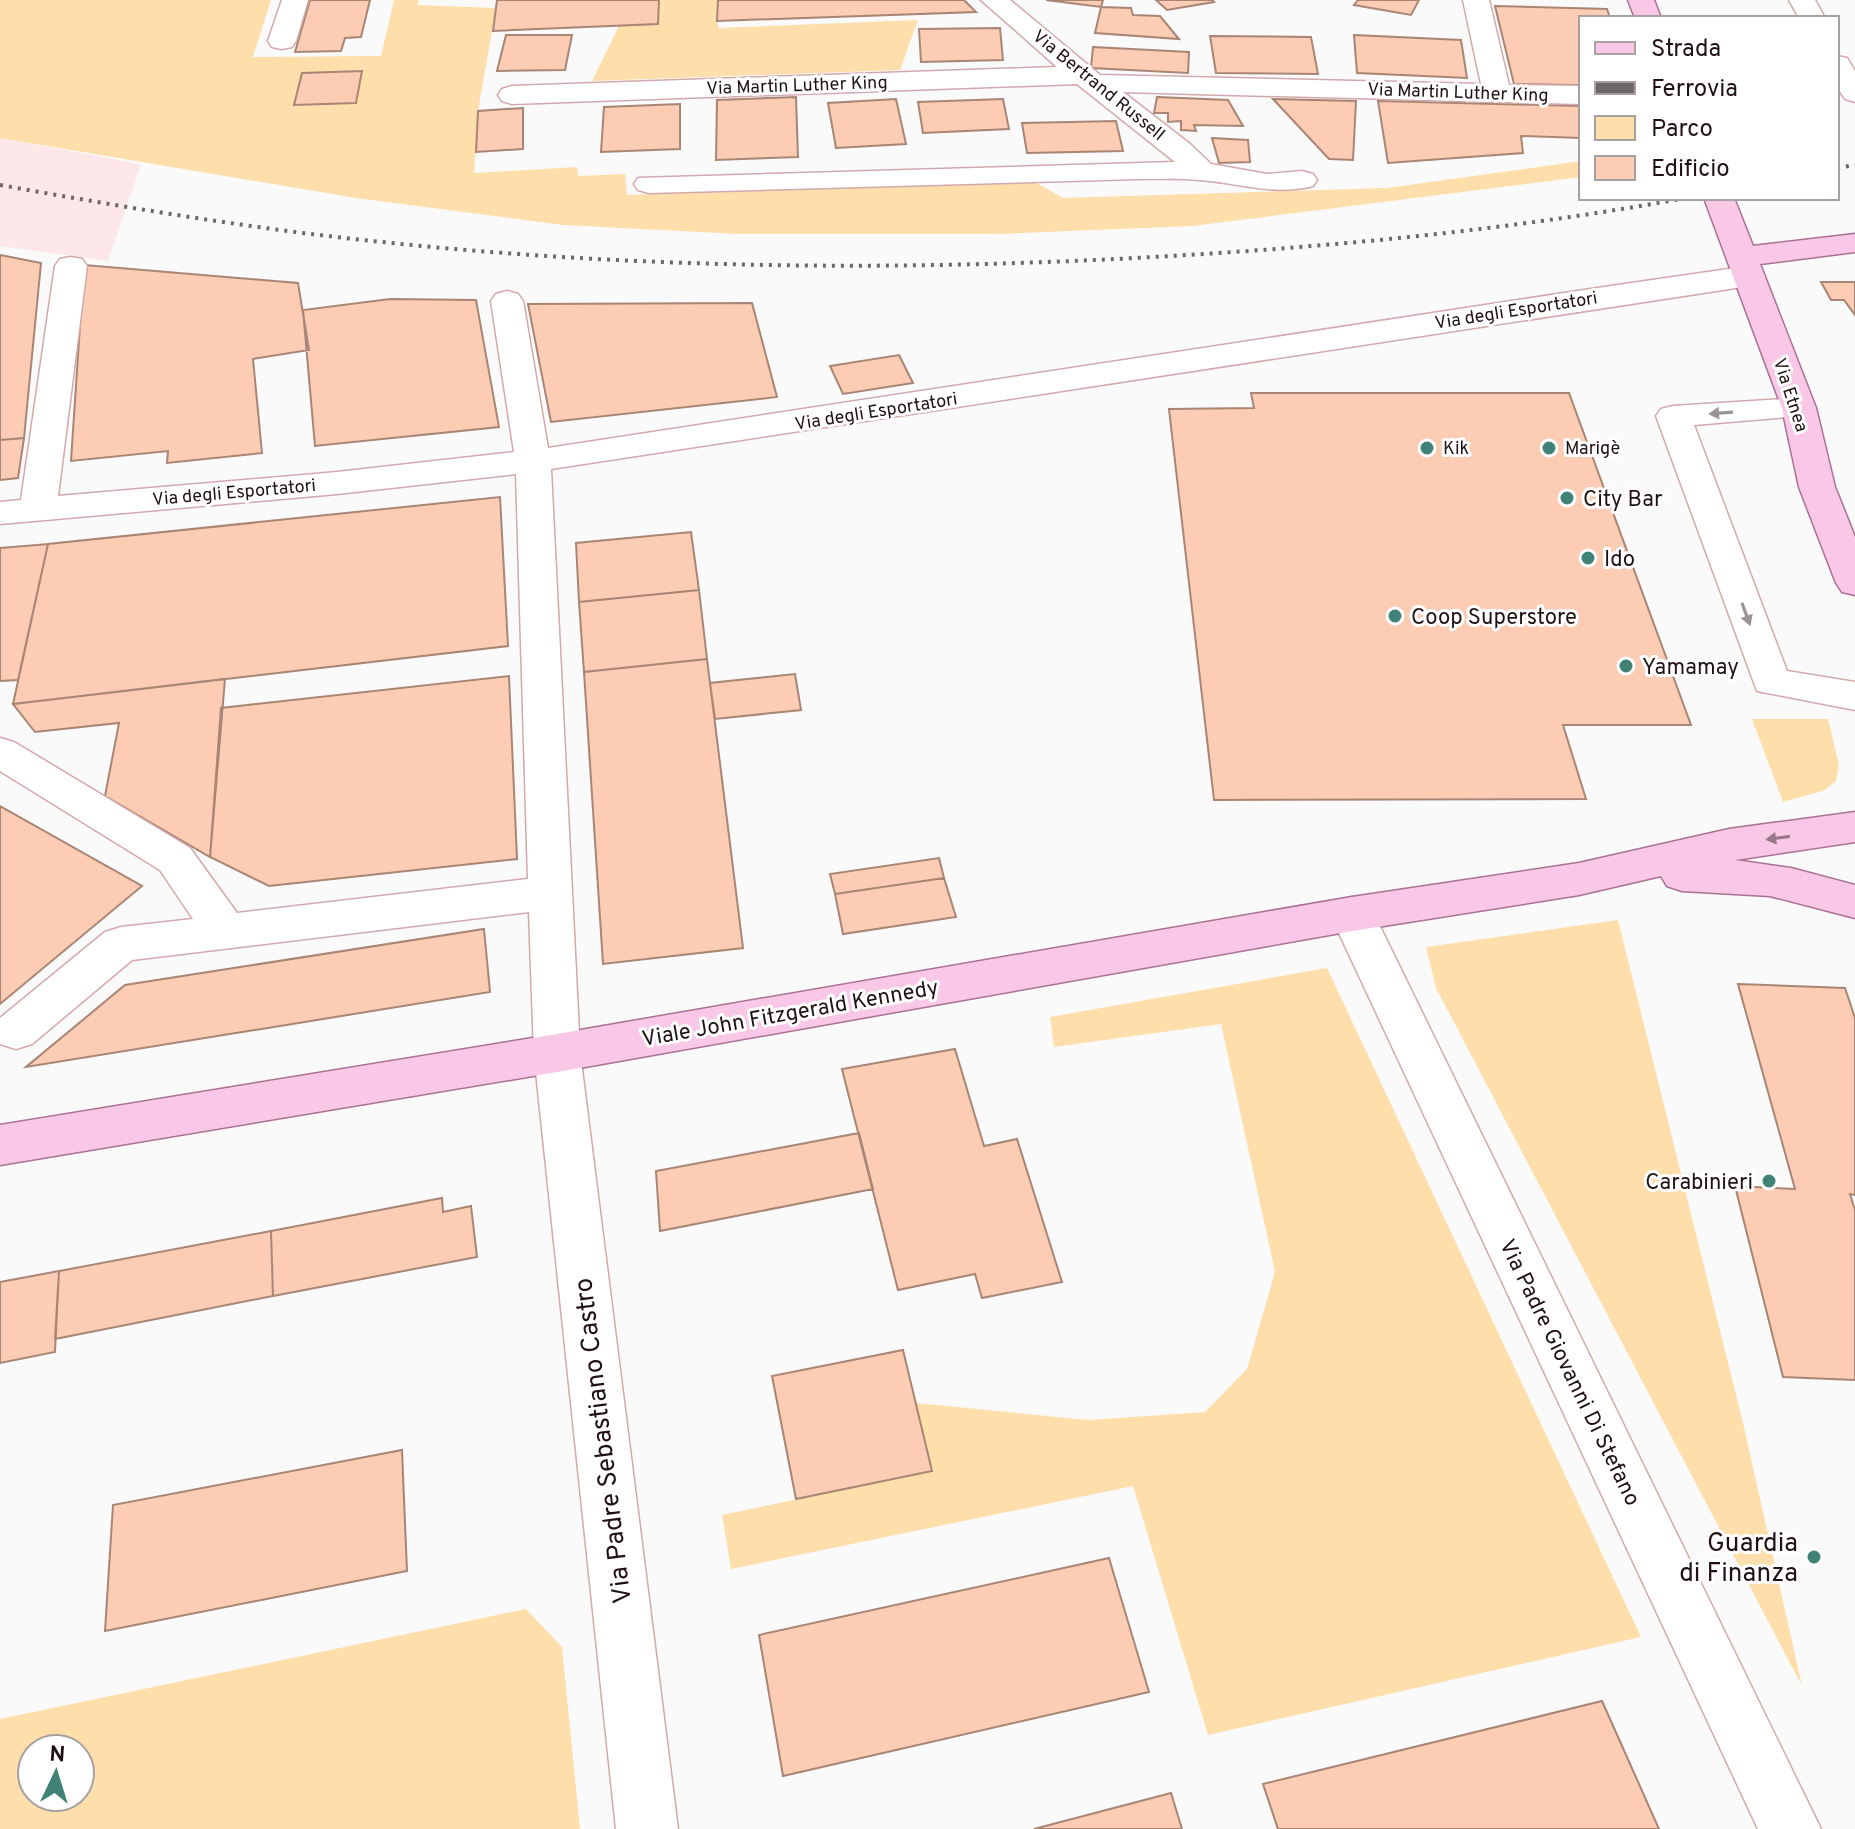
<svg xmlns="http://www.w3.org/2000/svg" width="1855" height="1829" font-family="Overpass,sans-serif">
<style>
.built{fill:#fde7e8}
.green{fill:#fedeaa;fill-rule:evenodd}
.building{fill:#fcccb4;stroke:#a88574;stroke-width:2}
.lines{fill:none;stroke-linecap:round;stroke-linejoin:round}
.minor-casing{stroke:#d3a9ab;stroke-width:3}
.major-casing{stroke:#aa7192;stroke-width:3}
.minor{fill:#fff;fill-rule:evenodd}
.major{fill:#f9c8e6;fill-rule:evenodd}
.rail{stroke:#6f6667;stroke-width:4;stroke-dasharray:3 6;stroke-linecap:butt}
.oneway{fill:#9b9495}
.oneway2{fill:#977687}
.poi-dot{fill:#408275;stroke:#fff;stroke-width:3}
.labels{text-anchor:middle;stroke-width:6;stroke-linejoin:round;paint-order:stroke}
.far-street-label{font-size:18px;fill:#201213;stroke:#fff}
.far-poi-label{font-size:18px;fill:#201213;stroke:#fff;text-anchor:start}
.poi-label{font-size:22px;fill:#201213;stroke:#fff;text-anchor:start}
.street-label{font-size:22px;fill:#201213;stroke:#fff}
.near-street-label{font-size:26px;fill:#201213;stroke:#fff}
.near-poi-label{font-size:26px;fill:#201213;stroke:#fff;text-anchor:end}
</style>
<rect width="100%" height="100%" fill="#fafafa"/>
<path class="built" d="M 0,138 L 141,164 L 108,261 L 0,246 Z"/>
<path class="green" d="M 0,0 L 271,0 L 253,57 L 381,56 L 394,0 L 418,0 L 418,5 L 496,8 L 478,111 L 474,173 L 577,167 L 578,176 L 625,174 L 627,195 L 1035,182 L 1063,198 L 1387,188 L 1581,161 L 1581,177 L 1192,226 L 998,234 L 739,234 L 563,225 L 356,198 L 0,138 Z
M 659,0 L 718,0 L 718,28 L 918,20 L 900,70 L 592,81 L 619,26 L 658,24 Z
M 1752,719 L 1828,719 L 1839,765 L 1836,781 L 1823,791 L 1783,802 Z
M 1618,920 L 1743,1423 L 1802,1686 L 1436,988 L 1426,947 Z
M 1327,968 L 1641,1637 L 1208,1735 L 1133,1486 L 731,1569 L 722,1515 L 931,1471 L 916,1403 L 1088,1420 L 1205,1412 L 1247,1369 L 1275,1272 L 1221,1024 L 1054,1047 L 1050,1017 Z
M 526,1609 L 562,1647 L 580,1829 L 0,1829 L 0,1719 ZM 32,1749 L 80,1749 L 80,1797 L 32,1797 Z"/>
<path class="building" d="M 310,0 L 370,0 L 361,37 L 345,38 L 341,51 L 295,52 Z
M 497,0 L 659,0 L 658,24 L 493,31 Z
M 718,0 L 964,0 L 976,12 L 717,21 Z
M 1046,0 L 1103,0 L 1101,7 Z
M 1156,0 L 1212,0 L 1214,2 L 1167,10 Z
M 1358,0 L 1419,0 L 1411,15 L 1354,5 Z
M 1495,6 L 1607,9 L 1610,18 L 1581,18 L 1581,85 L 1514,84 Z
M 1101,7 L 1131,8 L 1133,15 L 1160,16 L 1179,39 L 1095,33 Z
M 1000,28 L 1003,60 L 921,62 L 919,29 Z
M 506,35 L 572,35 L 565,70 L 497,71 Z
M 1354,35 L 1461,40 L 1467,78 L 1357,73 Z
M 1210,36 L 1311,37 L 1318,74 L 1216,73 Z
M 1093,47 L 1189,52 L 1188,73 L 1091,68 Z
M 362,71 L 356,103 L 294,105 L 302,73 Z
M 796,97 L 798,157 L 716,160 L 717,100 Z
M 1157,97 L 1228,100 L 1243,126 L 1194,125 L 1196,131 L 1181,130 L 1181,121 L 1168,122 L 1168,113 L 1154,113 Z
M 896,99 L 906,144 L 836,148 L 828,103 Z
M 1003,99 L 1009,129 L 923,133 L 918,102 Z
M 1273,99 L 1356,101 L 1353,160 L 1329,159 Z
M 1378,101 L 1581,106 L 1581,138 L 1521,136 L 1523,153 L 1388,163 Z
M 680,104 L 680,149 L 601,152 L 604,107 Z
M 523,108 L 523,149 L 476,152 L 478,111 Z
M 1116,121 L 1123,151 L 1027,153 L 1022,123 Z
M 1212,138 L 1248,140 L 1250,162 L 1219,163 Z
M 0,255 L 41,263 L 24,438 L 0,440 Z
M 84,265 L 298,283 L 309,350 L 253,359 L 262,453 L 167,463 L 168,451 L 71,461 Z
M 1821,282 L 1855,282 L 1855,315 L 1844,300 L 1831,300 Z
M 390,299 L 476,300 L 499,427 L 315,446 L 303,310 Z
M 752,303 L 777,397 L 551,422 L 528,304 Z
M 899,355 L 913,383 L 843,394 L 830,366 Z
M 1251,393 L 1569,393 L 1691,725 L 1563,725 L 1586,799 L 1214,800 L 1169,409 L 1254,408 Z
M 24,438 L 18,478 L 0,480 L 0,440 Z
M 500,497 L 508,646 L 13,704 L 48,544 Z
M 691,532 L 699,590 L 579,602 L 576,543 Z
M 48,544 L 18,680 L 0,681 L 0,548 Z
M 699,590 L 707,659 L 584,672 L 579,602 Z
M 707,659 L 743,948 L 603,964 L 584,672 Z
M 795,674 L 801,710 L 715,719 L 710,683 Z
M 509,676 L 517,859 L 269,886 L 210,857 L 221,708 Z
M 225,679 L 210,857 L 105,796 L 119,723 L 35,732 L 13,704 Z
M 0,806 L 142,886 L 0,1004 Z
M 939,858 L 944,878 L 835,894 L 830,874 Z
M 944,878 L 956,917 L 843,934 L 835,894 Z
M 484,929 L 490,992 L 26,1067 L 125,985 Z
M 1738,984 L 1845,988 L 1855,1018 L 1855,1195 L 1850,1194 L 1855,1210 L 1855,1380 L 1783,1377 L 1735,1186 L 1795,1189 Z
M 955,1049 L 984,1146 L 1017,1139 L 1062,1282 L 982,1298 L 975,1274 L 898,1290 L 842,1069 Z
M 859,1133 L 873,1189 L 660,1231 L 656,1171 Z
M 442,1198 L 443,1212 L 471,1206 L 477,1257 L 273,1296 L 271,1231 Z
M 271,1231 L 273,1296 L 55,1339 L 59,1271 Z
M 59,1271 L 55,1352 L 0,1363 L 0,1282 Z
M 903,1350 L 932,1471 L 796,1499 L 772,1376 Z
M 402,1450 L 407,1571 L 105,1631 L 113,1505 Z
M 1109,1558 L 1149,1692 L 783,1776 L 759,1635 Z
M 1602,1701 L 1659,1829 L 1278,1829 L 1263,1784 Z
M 1171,1793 L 1182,1829 L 1034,1829 Z"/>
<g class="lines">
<g class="minor-casing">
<path id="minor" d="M 282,0 L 308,0 L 296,41 L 292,47 L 282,49 L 272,47 L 268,41 Z
M 981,0 L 1010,0 L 1100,75 L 1481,84 L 1463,0 L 1489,0 L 1509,85 L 1581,86 L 1581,104 L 1123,92 L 1190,144 L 1211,164 L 1267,174 L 1302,171 L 1313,174 L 1317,180 L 1313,186 C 1273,196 1240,183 1200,180 C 1179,178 1158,179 1137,179 L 649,193 L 638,190 L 634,184 L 638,178 L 1175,162 L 1077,84 L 512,104 L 502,101 L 498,95 L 502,89 L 512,86 L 1057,67 Z
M 1789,0 L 1815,0 L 1825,18 L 1799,18 Z
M 1837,56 L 1847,58 L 1855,71 L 1855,102 L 1845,99 L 1837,87 Z
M 71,257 L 82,259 L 87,266 L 58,496 L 337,472 L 514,452 L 491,301 L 496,294 L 507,291 L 518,294 L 523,301 L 548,448 L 1597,288 L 1749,266 L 1760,269 L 1765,276 L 1760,283 L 1749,286 L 551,469 L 580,1053 L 678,1829 L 616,1829 L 534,1053 L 529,912 L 132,960 L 32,1044 L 16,1049 L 0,1044 L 0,1018 L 105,932 L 121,927 L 193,919 L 160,870 L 0,771 L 0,738 L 14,742 L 190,848 L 237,913 L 528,879 L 516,474 L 337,494 L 0,524 L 0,502 L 21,500 L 55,266 L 60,259 Z
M 1799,398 L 1811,401 L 1816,408 L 1811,415 L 1694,425 L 1787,671 L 1855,682 L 1855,710 L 1757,691 L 1656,416 L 1661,409 L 1673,406 Z
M 1352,897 L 1368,902 L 1374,914 L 1821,1829 L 1758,1829 L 1330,914 L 1336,902 Z"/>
</g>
<g class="major-casing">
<path id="major" d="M 1628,0 L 1654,0 L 1661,18 L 1635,18 Z
M 1704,198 L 1734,198 L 1753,246 L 1855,234 L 1855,252 L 1760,264 L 1816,408 L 1835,487 L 1855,537 L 1855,595 L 1842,592 L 1836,583 L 1799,487 L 1782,408 Z
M 1855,812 L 1855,842 L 1735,860 L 1791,868 L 1855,885 L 1855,918 L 1770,896 L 1682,891 L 1667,886 L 1661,876 L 1579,895 L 1352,931 L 557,1072 L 0,1165 L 0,1125 L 557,1034 L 1352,897 L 1579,863 L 1729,829 Z"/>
</g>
<use href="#minor" class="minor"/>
<use href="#major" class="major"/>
<path class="rail" d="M 1837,168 L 1855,165
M 0,185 C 101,203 201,220 303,233 C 584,268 870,273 1153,257 C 1332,247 1510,230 1686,198"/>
</g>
<defs><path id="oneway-solid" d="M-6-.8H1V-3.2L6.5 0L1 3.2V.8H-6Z" transform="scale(2)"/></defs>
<g class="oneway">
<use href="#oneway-solid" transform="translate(1721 413) rotate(176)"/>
<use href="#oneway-solid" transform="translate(1746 614) rotate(70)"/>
</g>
<use class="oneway2" href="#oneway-solid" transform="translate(1778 838) rotate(172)"/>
<g class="poi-dot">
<circle cx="1427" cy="448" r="8"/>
<circle cx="1549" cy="448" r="8"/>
<circle cx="1567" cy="498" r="8"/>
<circle cx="1588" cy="558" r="8"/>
<circle cx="1395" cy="616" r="8"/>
<circle cx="1626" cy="666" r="8"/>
<circle cx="1769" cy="1181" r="8"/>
<circle cx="1814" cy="1557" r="8"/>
</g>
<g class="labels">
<g class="far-street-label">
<text transform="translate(797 85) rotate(-2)" y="6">Via Martin Luther King</text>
<text transform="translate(1099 85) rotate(39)" y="6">Via Bertrand Russell</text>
<text transform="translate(1458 92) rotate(2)" y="6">Via Martin Luther King</text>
<text transform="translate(1516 310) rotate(-9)" y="6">Via degli Esportatori</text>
<text transform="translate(1791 395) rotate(72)" y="6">Via Etnea</text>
<text transform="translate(876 411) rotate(-9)" y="6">Via degli Esportatori</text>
<text transform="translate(234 492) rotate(-5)" y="6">Via degli Esportatori</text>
</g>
<g class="far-poi-label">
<text x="1443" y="454">Kik</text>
<text x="1565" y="454">Marigè</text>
</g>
<g class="poi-label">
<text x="1583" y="506">City Bar</text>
<text x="1604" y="566">Ido</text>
<text x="1411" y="624">Coop Superstore</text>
<text x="1642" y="674">Yamamay</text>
<text x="1753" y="1189" text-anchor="end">Carabinieri</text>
</g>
<g class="street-label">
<text transform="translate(790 1012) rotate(-10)" y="8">Viale John Fitzgerald Kennedy</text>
<text transform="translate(1571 1372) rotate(64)" y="8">Via Padre Giovanni Di Stefano</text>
</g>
<g class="near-street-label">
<text transform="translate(602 1441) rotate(-97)" y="9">Via Padre Sebastiano Castro</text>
</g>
<g class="near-poi-label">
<text x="1798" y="1551">Guardia<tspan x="1798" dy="30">di Finanza</tspan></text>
</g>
</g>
<rect x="1579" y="16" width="260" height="184" fill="#ffffff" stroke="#a6a0a1" stroke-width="2"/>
<rect x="1595" y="42" width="40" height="12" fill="#f9c8e6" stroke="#a6a0a1" stroke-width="2"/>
<text x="1651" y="56" font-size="24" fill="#201213">Strada</text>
<rect x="1595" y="82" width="40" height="12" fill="#6f6667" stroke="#a6a0a1" stroke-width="2"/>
<text x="1651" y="96" font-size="24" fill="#201213">Ferrovia</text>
<rect x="1595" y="116" width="40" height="24" fill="#fedeaa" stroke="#a6a0a1" stroke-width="2"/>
<text x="1651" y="136" font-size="24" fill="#201213">Parco</text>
<rect x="1595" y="156" width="40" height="24" fill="#fcccb4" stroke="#a6a0a1" stroke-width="2"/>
<text x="1651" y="176" font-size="24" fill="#201213">Edificio</text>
<g transform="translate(56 1773) rotate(4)"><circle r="38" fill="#ffffff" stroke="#a6a0a1" stroke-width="2"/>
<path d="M0-6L14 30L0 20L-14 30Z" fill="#408275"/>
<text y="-12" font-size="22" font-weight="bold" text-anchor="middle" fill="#201213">N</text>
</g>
</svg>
